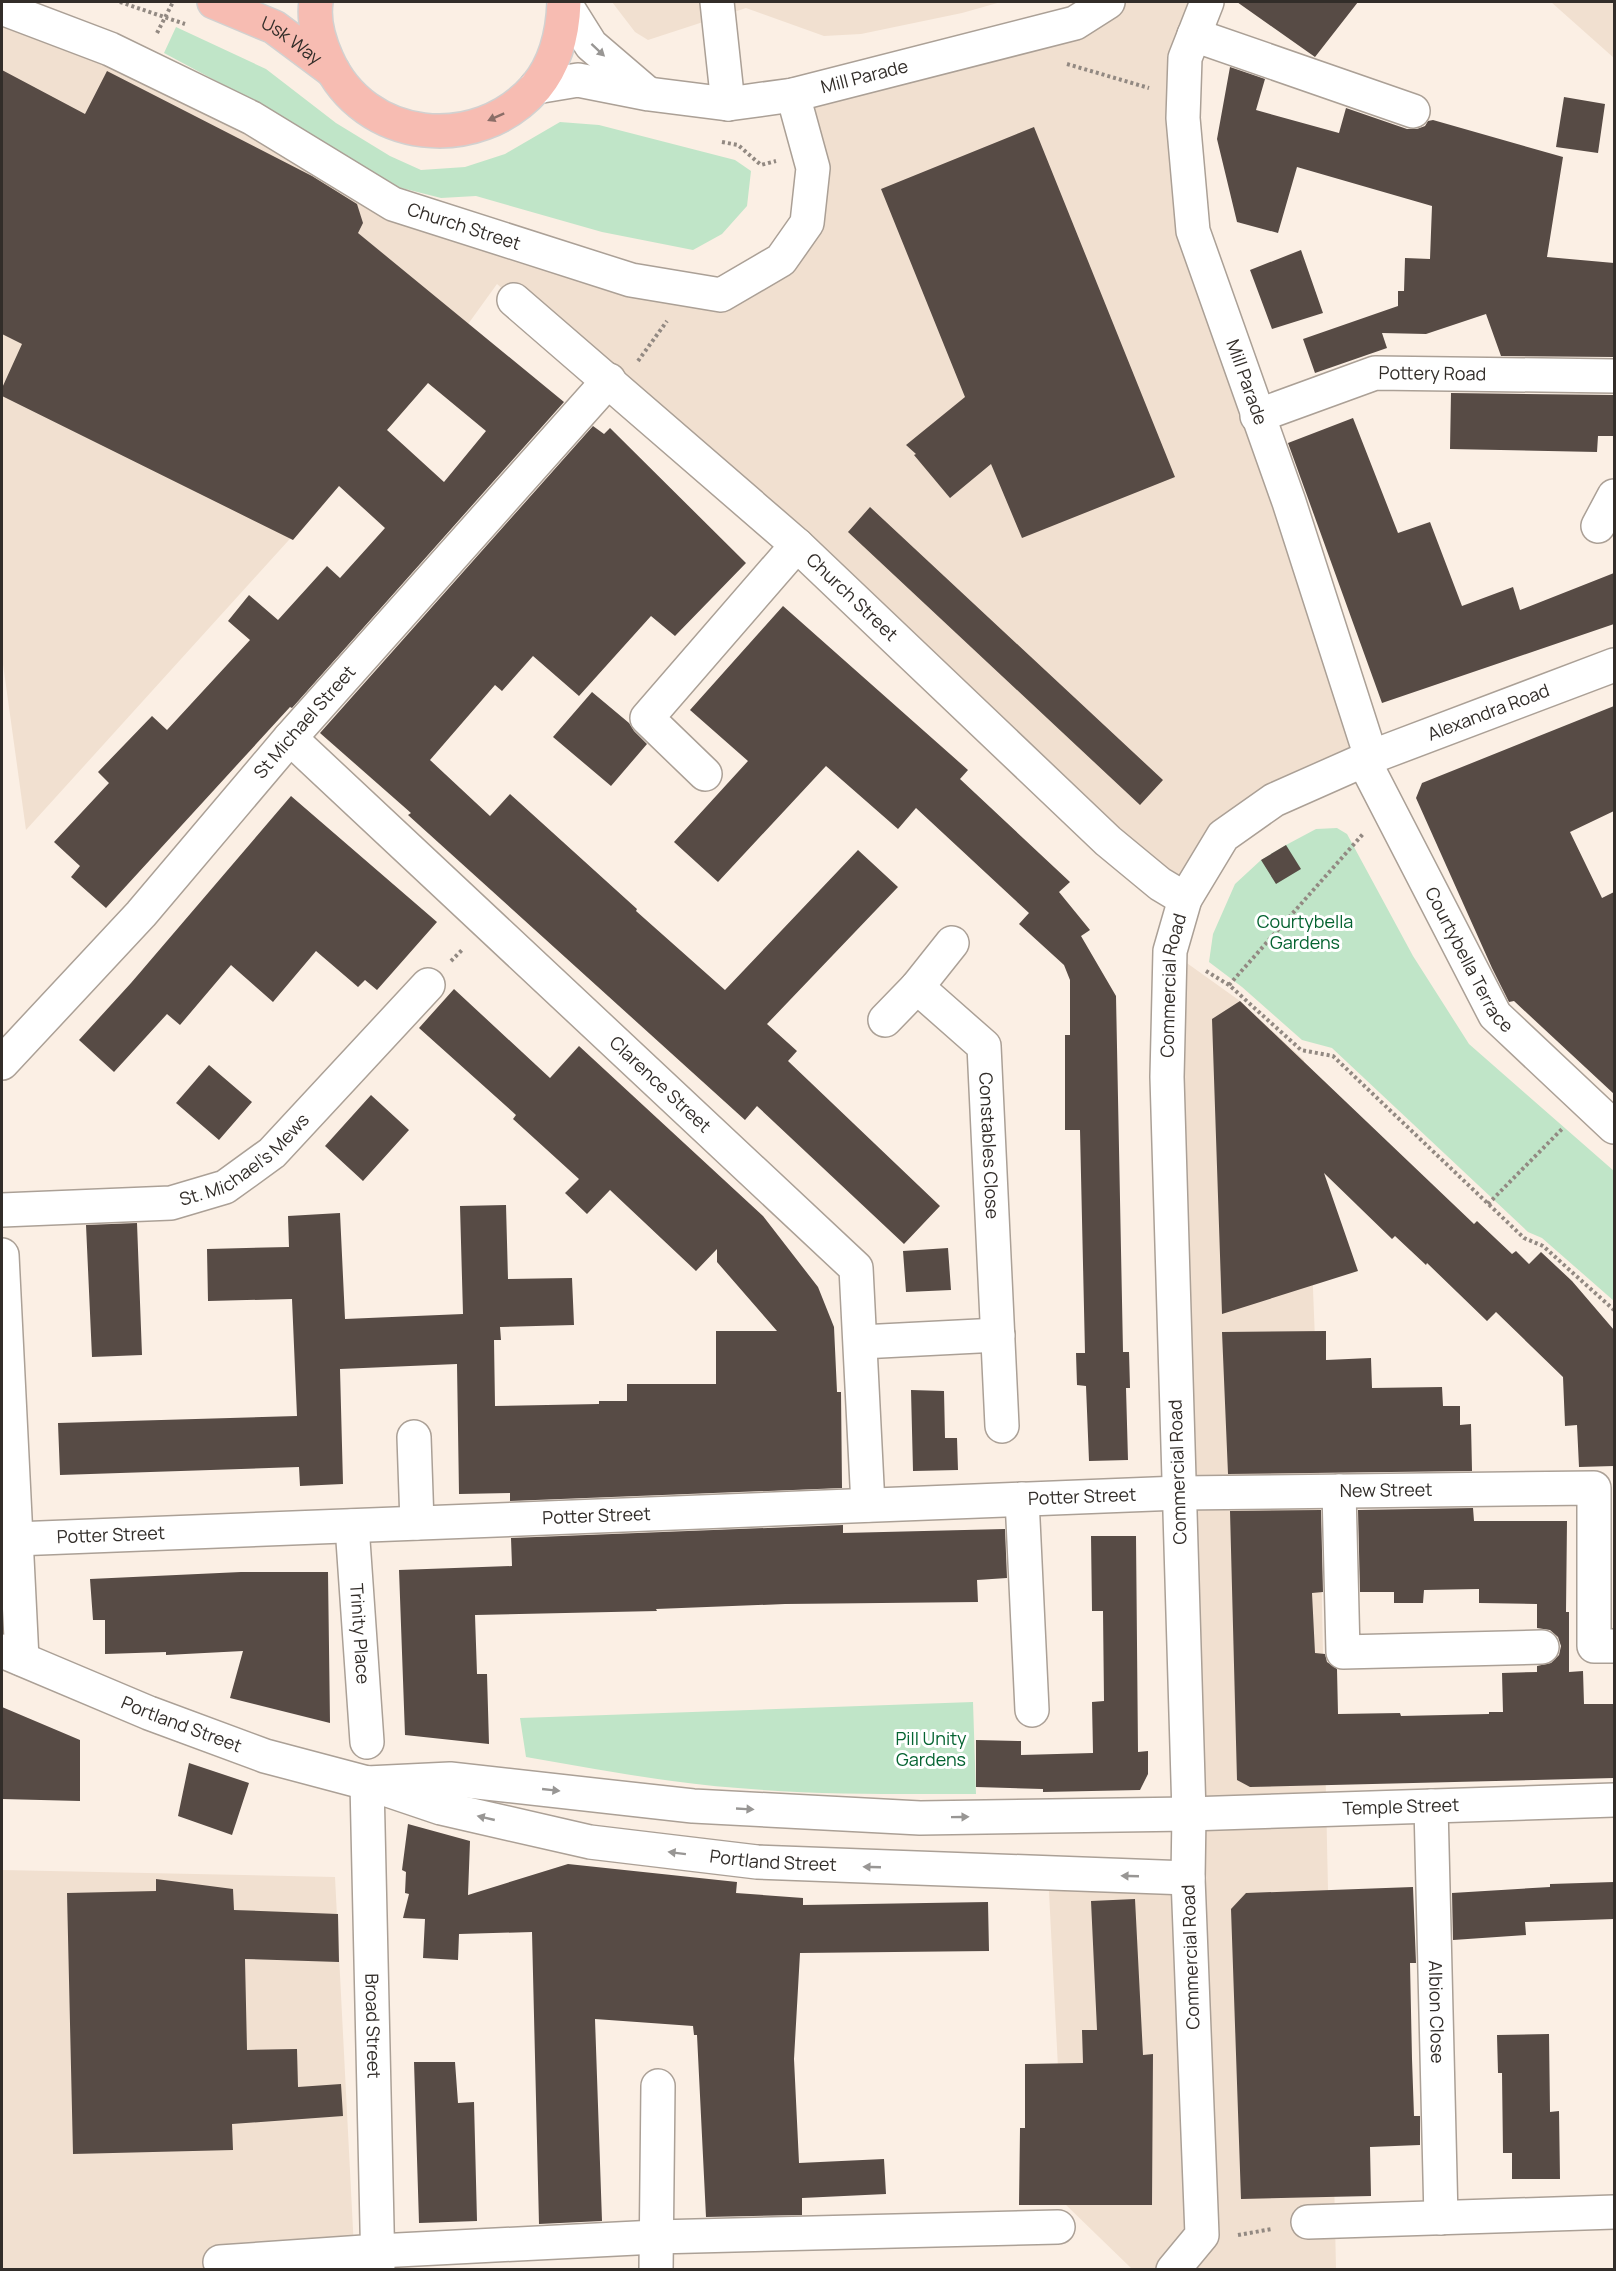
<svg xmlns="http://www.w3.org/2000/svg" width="1616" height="2271" font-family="Manrope,sans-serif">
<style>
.built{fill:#f1e0d0}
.green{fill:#c0e5c8}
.building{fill:#574b45;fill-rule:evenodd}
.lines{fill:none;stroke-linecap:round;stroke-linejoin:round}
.minor-casing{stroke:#aba096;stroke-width:36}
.major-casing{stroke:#d2d1d0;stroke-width:36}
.path{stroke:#928982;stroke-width:4;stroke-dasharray:3 3;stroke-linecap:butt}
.minor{stroke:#fff;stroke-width:33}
.major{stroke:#f7bcb2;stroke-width:33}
.oneway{fill:#989694}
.oneway2{fill:#8b6d67}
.labels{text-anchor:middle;stroke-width:6;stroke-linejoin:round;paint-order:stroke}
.street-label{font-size:18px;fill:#322d29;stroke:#fff}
.park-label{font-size:18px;fill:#056331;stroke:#fff}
</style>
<rect width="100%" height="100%" fill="#fbefe4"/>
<path class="built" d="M 612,2 L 1001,2 L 962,13 L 861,34 L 824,36 L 746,8 L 648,40 L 635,32 Z
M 1108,2 L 1207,2 L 1185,58 L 1193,231 L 1371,757 L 1274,800 L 1185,899 L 618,389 L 497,284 L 419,392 L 288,541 L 26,830 L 2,657 L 2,8 L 393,204 L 721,295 L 807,223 L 793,95 Z
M 1551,2 L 1614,2 L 1614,58 Z
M 1170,951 L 1240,1001 L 1304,1060 L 1318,1416 L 1336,2269 L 1132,2269 L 1065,2204 L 1048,1873 L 1188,1878 Z
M 2,1870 L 335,1877 L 355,2269 L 2,2270 Z"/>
<path class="green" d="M 176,27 L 266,69 L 336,123 L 390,156 L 421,170 L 465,167 L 505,154 L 560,122 L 599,125 L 735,160 L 751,171 L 747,206 L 722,234 L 693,250 L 602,232 L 476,196 L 441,198 L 374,181 L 265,107 L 164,53 Z
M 1337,828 L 1347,834 L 1413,956 L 1469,1044 L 1614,1171 L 1614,1301 L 1542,1238 L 1528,1232 L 1332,1048 L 1302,1040 L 1242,987 L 1209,962 L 1213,934 L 1235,884 L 1261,860 L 1286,845 L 1316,829 Z
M 973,1702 L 976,1794 C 897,1794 817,1795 738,1788 C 667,1783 596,1769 526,1757 L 520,1718 Z"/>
<path class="building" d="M 1237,2 L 1358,2 L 1315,57 Z
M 1230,67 L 1265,79 L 1256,110 L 1339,133 L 1346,108 L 1407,129 L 1417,129 L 1425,126 L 1428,121 L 1433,120 L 1563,157 L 1547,257 L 1614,263 L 1614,357 L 1501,356 L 1486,314 L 1426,334 L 1382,333 L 1387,348 L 1315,373 L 1303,339 L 1398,306 L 1398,291 L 1404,291 L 1405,258 L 1430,259 L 1432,206 L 1297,167 L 1278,233 L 1237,222 L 1217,139 Z
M 2,70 L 85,114 L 107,71 L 312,176 L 357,204 L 363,223 L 358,233 L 564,402 L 292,708 L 290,707 L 106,908 L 71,877 L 80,866 L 54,842 L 109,783 L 98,772 L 152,716 L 167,730 L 250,640 L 228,621 L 249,595 L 278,620 L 327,566 L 340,578 L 385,528 L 339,486 L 293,540 L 2,396 L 2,388 L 22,344 L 2,334 ZM 428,383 L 486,431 L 444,482 L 387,430 Z
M 1564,97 L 1605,104 L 1598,153 L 1556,147 Z
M 1034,127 L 1175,477 L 1022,538 L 991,464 L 950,498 L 914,455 L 916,454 L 906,445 L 965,397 L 881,189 Z
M 1301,250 L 1323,313 L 1272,329 L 1250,270 Z
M 1451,393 L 1614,395 L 1614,436 L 1598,436 L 1597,452 L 1450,449 Z
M 1353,418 L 1398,533 L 1430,522 L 1462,606 L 1513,587 L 1520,610 L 1614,573 L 1614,624 L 1382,703 L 1288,443 Z
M 593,426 L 604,434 L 610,428 L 746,563 L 675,636 L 651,616 L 579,696 L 533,656 L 502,691 L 495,685 L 430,760 L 490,816 L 510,794 L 637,909 L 636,911 L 725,990 L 858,850 L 898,887 L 767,1024 L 797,1051 L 788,1061 L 940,1206 L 904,1244 L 757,1106 L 745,1120 L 408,815 L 411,813 L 320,733 Z
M 870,507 L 1163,780 L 1140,805 L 848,532 Z
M 783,606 L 968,770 L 960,779 L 1070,882 L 1059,892 L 1090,930 L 1081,936 L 1116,996 L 1123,1352 L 1129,1352 L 1130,1388 L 1126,1388 L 1128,1460 L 1089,1461 L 1086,1386 L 1077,1385 L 1076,1353 L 1085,1353 L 1080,1130 L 1065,1130 L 1065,1035 L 1070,1035 L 1070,980 L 1064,965 L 1019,924 L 1029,913 L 916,808 L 898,829 L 826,766 L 718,882 L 674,842 L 748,761 L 690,710 Z
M 592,692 L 629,723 L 634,731 L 647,744 L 611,786 L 553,737 Z
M 1614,706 L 1614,811 L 1570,832 L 1602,898 L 1614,892 L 1614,1094 L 1514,1001 L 1509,1002 L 1492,968 L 1416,798 L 1422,783 Z
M 291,796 L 437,922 L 377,990 L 365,980 L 358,987 L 316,951 L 273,1002 L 231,965 L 180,1025 L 167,1014 L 114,1072 L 79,1040 L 131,983 Z
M 1286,845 L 1301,869 L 1276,884 L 1261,860 Z
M 454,989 L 550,1078 L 579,1046 L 763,1216 L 818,1287 L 834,1327 L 837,1392 L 841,1392 L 842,1488 L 510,1501 L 510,1493 L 459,1494 L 457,1364 L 340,1369 L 343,1484 L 300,1486 L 299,1467 L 60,1475 L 58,1423 L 297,1416 L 292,1299 L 208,1301 L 207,1249 L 289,1247 L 288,1216 L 340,1213 L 345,1319 L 463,1314 L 460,1206 L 506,1205 L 508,1279 L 572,1278 L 574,1325 L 500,1327 L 501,1340 L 494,1340 L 495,1406 L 599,1404 L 599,1401 L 627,1401 L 627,1384 L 716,1384 L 716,1331 L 777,1331 L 717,1262 L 717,1249 L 696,1271 L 610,1190 L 587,1214 L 565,1193 L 579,1179 L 513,1119 L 516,1115 L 419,1028 Z
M 1240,1001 L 1474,1224 L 1477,1221 L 1512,1254 L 1516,1251 L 1529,1264 L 1541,1252 L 1572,1281 L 1614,1330 L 1614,1466 L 1579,1467 L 1577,1425 L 1565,1426 L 1563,1377 L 1496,1312 L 1487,1321 L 1427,1263 L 1426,1265 L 1395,1236 L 1392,1239 L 1324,1173 L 1358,1271 L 1222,1314 L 1212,1019 Z
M 209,1065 L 252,1102 L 219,1140 L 176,1103 Z
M 371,1095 L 409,1130 L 363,1181 L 325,1146 Z
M 137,1223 L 142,1355 L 92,1357 L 86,1225 Z
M 948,1248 L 951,1290 L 906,1292 L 903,1251 Z
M 1326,1331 L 1326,1360 L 1371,1358 L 1372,1388 L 1442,1387 L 1443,1406 L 1460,1406 L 1460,1425 L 1471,1424 L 1472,1471 L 1228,1474 L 1222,1332 Z
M 911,1390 L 944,1391 L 945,1438 L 957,1438 L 958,1470 L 913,1471 Z
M 1473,1508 L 1474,1521 L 1567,1521 L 1566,1612 L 1569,1612 L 1569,1672 L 1583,1671 L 1584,1704 L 1614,1704 L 1614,1778 L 1250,1787 L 1237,1780 L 1230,1511 L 1321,1510 L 1323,1592 L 1312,1593 L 1315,1653 L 1325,1654 L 1327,1662 L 1337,1669 L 1338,1714 L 1400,1713 L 1401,1716 L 1489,1714 L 1489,1712 L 1503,1712 L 1502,1673 L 1537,1672 L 1537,1666 L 1551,1663 L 1559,1655 L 1561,1646 L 1558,1637 L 1550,1630 L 1537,1628 L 1537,1604 L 1479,1603 L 1479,1589 L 1424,1590 L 1423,1603 L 1394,1603 L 1394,1592 L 1360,1592 L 1358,1510 Z
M 843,1525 L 843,1533 L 1005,1529 L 1007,1578 L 977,1580 L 978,1602 L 785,1604 L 656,1609 L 657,1611 L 475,1615 L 477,1674 L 487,1674 L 489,1744 L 405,1735 L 399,1570 L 512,1566 L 511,1538 Z
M 1091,1536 L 1136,1536 L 1138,1752 L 1148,1751 L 1148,1774 L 1140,1790 L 1043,1792 L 1043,1789 L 976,1787 L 976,1740 L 1021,1741 L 1021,1755 L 1093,1753 L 1092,1702 L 1104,1701 L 1103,1611 L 1092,1611 Z
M 241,1572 L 328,1572 L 330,1723 L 230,1698 L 243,1651 L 166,1655 L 166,1652 L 105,1654 L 105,1620 L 93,1620 L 90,1579 Z
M 2,1707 L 80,1740 L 80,1801 L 2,1799 Z
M 189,1763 L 249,1783 L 232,1835 L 178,1816 Z
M 408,1824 L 470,1841 L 468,1895 L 568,1864 L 737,1882 L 736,1893 L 803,1898 L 803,1905 L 988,1902 L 989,1951 L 800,1953 L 794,2059 L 799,2163 L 884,2159 L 886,2194 L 802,2198 L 802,2215 L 706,2217 L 697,2035 L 694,2035 L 693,2026 L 595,2019 L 602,2221 L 539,2224 L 532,1932 L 459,1934 L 458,1960 L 423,1958 L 425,1919 L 403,1918 L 409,1894 L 405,1893 L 406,1872 L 402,1870 Z
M 156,1879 L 233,1889 L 234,1910 L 338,1914 L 339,1962 L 245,1959 L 247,2050 L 297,2049 L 298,2087 L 341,2084 L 343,2116 L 232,2124 L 233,2150 L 73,2154 L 67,1893 L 156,1891 Z
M 1614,1882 L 1614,1919 L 1525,1922 L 1526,1935 L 1453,1940 L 1452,1893 L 1550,1887 L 1550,1884 Z
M 1413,1887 L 1416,1963 L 1410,1963 L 1412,2059 L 1414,2116 L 1420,2116 L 1420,2145 L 1370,2147 L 1371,2196 L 1241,2199 L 1231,1909 L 1246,1893 Z
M 1135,1899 L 1143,2055 L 1153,2054 L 1152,2205 L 1019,2205 L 1020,2128 L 1025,2128 L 1025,2064 L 1083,2063 L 1082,2030 L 1097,2030 L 1091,1901 Z
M 1549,2034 L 1550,2112 L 1559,2111 L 1560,2179 L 1512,2179 L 1512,2153 L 1503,2153 L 1502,2073 L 1498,2073 L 1497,2035 Z
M 414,2062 L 455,2062 L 458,2103 L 474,2102 L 477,2221 L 419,2223 Z"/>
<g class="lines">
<g class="minor-casing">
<g id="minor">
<path d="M 564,2 L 591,45 L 647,93"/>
<path d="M 717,2 L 728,104"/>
<path id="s1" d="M 1207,2 L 1185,58 L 1183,118 L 1193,231 L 1289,502 L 1371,757"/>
<path id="s2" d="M 2,8 L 110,49 L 252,118 L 393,204 L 631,280 L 721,295 L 781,260 L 807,223 L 813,168 L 793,95"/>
<path d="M 1194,35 L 1413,111"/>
<path id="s3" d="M 536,87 L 578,80 L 649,94 L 728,104 L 793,95 L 1075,23 L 1108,2"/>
<path id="s4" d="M 514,300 L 797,545 L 1108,841 L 1160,884 L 1185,899"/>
<path id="s5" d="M 1257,416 L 1375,373 L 1614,376"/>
<path d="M 1598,526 L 1614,496"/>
<path id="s6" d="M 290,738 L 856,1268 L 868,1505"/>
<path id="s7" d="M 1364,761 L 1495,1015 L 1614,1127"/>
<path d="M 705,774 L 647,718 L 797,545"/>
<path id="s8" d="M 917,987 L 984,1046 L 1002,1426"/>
<path d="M 885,1020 L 917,987 L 952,943"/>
<path id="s9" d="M 2,1063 L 141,914 L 290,738 L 609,380"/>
<path id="s10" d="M 2,1210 L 171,1203 L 225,1187 L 272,1153 L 428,985"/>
<path d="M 2,1255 L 22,1659"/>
<path d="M 861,1342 L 998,1335"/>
<path d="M 414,1437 L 417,1523"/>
<path d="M 1339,1491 L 1343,1652 L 1542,1647"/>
<path d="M 1022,1499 L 1032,1710"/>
<path id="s11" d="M 352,1526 L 367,1742"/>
<path id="s12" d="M 15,1539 L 1179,1493 L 1594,1488 L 1594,1646 L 1614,1646"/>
<path id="s13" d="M 2,1651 L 149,1713 L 265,1756 L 367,1783 L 441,1808 L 590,1842 L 757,1862 L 1188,1878"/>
<path id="s14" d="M 367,1783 L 450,1779 L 693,1806 L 920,1818 L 1189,1814 L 1614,1800"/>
<path id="s15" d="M 367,1783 L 378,2270"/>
<path id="s16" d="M 1431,1806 L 1441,2218"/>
<path d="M 1308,2222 L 1614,2212"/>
<path d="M 220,2262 L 378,2251 L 656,2237 L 1058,2227"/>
<path d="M 656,2270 L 658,2086"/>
<path id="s17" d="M 1173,2270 L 1202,2235 L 1188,1878 L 1189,1814 L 1167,1077 L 1170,951 L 1185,899 L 1223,836 L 1274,800 L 1371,757 L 1614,665"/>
</g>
</g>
<g class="major-casing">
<g id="major">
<path id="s18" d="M 214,2 L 274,27 L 333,71"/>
<path d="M 316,2 C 313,21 319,41 327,59 C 364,143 477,155 536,87 C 556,63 563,31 564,2"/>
</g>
</g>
<path class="path" d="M 120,2 L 185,24
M 157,33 L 173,2
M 1067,64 L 1149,88
M 722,142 L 738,145 L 761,165 L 776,161
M 638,361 L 667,321
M 451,961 L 463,949
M 1206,971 L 1229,985 L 1301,1050 L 1333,1056 L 1524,1238 L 1543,1246 L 1614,1310
M 1229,985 L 1363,834
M 1488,1204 L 1562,1129
M 1238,2235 L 1272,2229"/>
<use href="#minor" class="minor"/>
<use href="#major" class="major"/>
</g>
<defs><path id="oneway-solid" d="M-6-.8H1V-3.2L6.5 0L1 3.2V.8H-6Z" transform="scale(1.5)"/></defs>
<g class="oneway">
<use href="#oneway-solid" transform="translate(598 50) rotate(43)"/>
<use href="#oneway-solid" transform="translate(551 1790) rotate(6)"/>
<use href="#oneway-solid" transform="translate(745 1809) rotate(3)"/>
<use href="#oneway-solid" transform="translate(960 1817) rotate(-1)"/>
<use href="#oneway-solid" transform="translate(486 1818) rotate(-167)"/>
<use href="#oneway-solid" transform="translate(677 1853) rotate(-173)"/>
<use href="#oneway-solid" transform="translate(872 1867) rotate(-178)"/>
<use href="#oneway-solid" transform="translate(1130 1876) rotate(-178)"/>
</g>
<use class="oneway2" href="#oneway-solid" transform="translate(496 117) rotate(156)"/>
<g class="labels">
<g class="street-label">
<text dy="6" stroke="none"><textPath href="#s18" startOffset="87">Usk Way</textPath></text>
<text dy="6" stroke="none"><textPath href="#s3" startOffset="334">Mill Parade</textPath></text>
<text dy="6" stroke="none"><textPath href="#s2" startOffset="513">Church Street</textPath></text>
<text dy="6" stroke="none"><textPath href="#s5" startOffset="183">Pottery Road</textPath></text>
<text dy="6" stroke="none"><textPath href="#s1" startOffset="394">Mill Parade</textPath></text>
<text dy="6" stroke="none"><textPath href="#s4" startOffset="450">Church Street</textPath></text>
<text dy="6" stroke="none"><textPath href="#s17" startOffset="1752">Alexandra Road</textPath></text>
<text dy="6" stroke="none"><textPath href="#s9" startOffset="456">St Michael Street</textPath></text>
<text dy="6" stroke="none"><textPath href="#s7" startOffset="225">Courtybella Terrace</textPath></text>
<text dy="6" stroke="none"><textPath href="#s17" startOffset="1296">Commercial Road</textPath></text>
<text dy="6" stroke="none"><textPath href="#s6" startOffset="507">Clarence Street</textPath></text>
<text dy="6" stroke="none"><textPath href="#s8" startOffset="189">Constables Close</textPath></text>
<text dy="6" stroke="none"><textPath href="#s10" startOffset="256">St. Michael's Mews</textPath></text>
<text transform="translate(1178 1472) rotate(-92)" y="6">Commercial Road</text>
<text dy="6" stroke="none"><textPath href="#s12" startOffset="1372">New Street</textPath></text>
<text dy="6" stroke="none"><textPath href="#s12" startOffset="1068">Potter Street</textPath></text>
<text dy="6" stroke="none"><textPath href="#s12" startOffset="582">Potter Street</textPath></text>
<text dy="6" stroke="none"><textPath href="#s12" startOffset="96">Potter Street</textPath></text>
<text dy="6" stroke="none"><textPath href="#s11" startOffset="108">Trinity Place</textPath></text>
<text dy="6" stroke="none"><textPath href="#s13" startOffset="194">Portland Street</textPath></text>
<text dy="6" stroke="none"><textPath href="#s14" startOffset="1036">Temple Street</textPath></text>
<text dy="6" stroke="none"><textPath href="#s13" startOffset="804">Portland Street</textPath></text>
<text transform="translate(1191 1957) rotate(-92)" y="6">Commercial Road</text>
<text dy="6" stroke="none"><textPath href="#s16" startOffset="206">Albion Close</textPath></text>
<text dy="6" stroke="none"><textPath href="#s15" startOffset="243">Broad Street</textPath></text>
</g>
<g class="park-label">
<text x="1305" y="928">Courtybella<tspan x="1305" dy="21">Gardens</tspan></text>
<text x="931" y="1745">Pill Unity<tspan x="931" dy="21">Gardens</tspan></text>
</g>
</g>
<rect width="1616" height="2271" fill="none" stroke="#322d29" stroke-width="6"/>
</svg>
